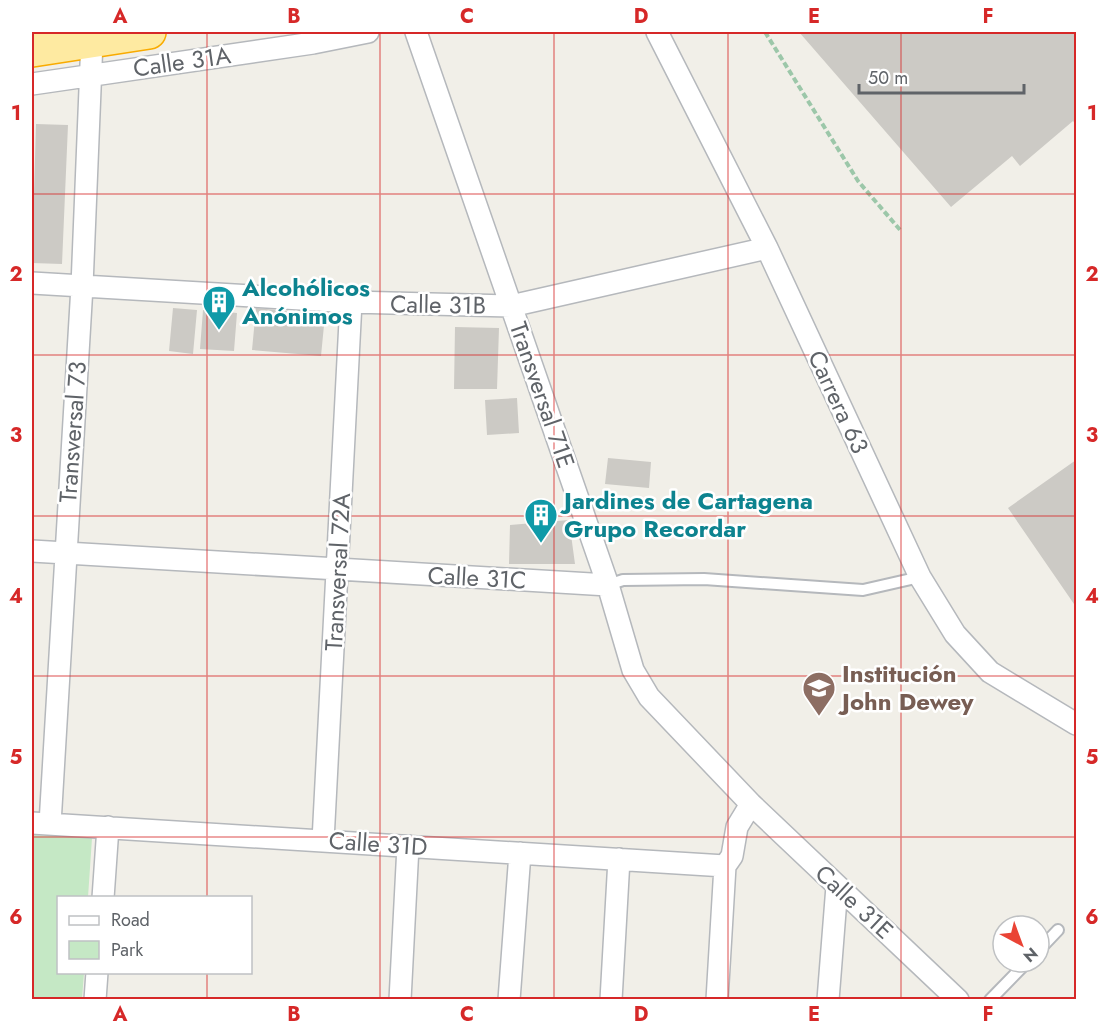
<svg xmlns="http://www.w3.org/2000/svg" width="1108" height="1031" font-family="Jost,sans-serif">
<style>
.green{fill:#c5e8c5}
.building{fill:#cccac5}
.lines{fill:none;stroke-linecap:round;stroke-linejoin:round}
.service-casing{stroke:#b5b8bc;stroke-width:14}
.minor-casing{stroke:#b5b8bc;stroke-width:24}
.trunk-casing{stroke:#f9ab00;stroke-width:36}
.path{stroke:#9cc7a9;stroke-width:4;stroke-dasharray:6 3;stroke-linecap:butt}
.service{stroke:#fff;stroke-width:10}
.minor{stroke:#fff;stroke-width:21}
.trunk{stroke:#feeaa1;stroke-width:33}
.grid{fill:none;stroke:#d62828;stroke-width:1.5;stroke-opacity:0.55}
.labels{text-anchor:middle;stroke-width:5;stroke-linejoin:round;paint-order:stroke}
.street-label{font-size:24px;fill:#5f6368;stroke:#fff}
.culture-label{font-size:24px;font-weight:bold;fill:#0d838f;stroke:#fff;text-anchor:start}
.education-label{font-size:24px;font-weight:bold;fill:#785e54;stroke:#fff;text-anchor:start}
.neatline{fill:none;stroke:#d62828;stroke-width:2}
.grid-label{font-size:20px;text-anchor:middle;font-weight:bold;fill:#d62828}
</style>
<rect width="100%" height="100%" fill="#f1efe8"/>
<path class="green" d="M 32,835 L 92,838 L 88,897 L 58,898 L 58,972 L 84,973 L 82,999 L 32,999 Z"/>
<path class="building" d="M 799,32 L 1076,32 L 1076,125 L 1073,121 L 1020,166 L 1012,156 L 951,207 Z
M 36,124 L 68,125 L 62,264 L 32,263 Z
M 173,308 L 197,310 L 193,354 L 169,351 Z
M 256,308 L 325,315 L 321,356 L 252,350 Z
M 203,310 L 237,313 L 234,351 L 200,349 Z
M 455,327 L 499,328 L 497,389 L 454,389 Z
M 517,398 L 519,433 L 487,435 L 485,400 Z
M 608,458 L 651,462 L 649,488 L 605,484 Z
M 1076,460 L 1076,602 L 1074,604 L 1008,508 Z
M 569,520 L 575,564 L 509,564 L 510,525 Z"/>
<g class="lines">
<g class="service-casing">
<path id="service" d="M 608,585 L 623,580 L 704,579 L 863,590 L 920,577
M 1039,950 L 1058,930
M 990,1000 L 1027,962"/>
</g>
<g class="minor-casing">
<path id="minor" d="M 416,32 L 608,585 L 633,670 L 649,697 L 751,804 L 958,1000
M 657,32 L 767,248 L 920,577 L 955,634 L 990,672 L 1076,724
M 32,84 L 313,43 L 368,32
M 32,283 L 351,302 L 511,306 L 767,248
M 32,551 L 608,585
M 32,823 L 725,866
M 50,824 L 82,286 L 92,40
M 323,841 L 351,302
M 103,898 L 108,827
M 95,1000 L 97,972
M 400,1000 L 408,846
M 509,1000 L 520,853
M 611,1000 L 619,859
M 717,1000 L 725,866 L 732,856 L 737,827 L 751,804
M 828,1000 L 837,886"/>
</g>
<g class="trunk-casing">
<path id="trunk" d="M 32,50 L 149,32"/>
</g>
<path class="path" d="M 765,32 L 858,181 L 901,231"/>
<use href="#service" class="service"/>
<use href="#minor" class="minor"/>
<use href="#trunk" class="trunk"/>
</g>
<path class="grid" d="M 207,32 L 207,898M 380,32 L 380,1000M 554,32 L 554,1000M 728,32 L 728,1000M 901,32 L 901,1000M 32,194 L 1076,194M 32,355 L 1076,355M 32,516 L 1076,516M 32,676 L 1076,676M 32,837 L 1076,837M 207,972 L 207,1000"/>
<defs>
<g id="building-pin" transform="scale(1.725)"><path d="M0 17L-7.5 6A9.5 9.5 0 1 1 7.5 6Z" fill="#0f9aa8" stroke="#fff"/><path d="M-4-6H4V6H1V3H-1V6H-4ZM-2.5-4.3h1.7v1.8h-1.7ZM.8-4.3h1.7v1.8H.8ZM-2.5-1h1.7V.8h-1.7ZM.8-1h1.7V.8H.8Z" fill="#fff"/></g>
<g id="school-pin" transform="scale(1.725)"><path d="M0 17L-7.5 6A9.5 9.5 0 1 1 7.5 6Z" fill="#8d6e63" stroke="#fff"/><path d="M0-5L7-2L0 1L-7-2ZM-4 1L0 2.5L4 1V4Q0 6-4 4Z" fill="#fff"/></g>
</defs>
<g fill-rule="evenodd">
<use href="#building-pin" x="219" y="302"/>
<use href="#building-pin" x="541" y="515"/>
<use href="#school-pin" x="819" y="688"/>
</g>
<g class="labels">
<g class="street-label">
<text transform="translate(182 62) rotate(-8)" y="8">Calle 31A</text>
<text transform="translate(438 305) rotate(1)" y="8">Calle 31B</text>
<text transform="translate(542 395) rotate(71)" y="8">Transversal 71E</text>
<text transform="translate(838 402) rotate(65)" y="8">Carrera 63</text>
<text transform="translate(73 432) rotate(-86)" y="8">Transversal 73</text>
<text transform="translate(338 572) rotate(-87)" y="8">Transversal 72A</text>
<text transform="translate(477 578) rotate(3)" y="8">Calle 31C</text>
<text transform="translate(378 844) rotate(4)" y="8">Calle 31D</text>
<text transform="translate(854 902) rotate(43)" y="8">Calle 31E</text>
</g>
<g class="culture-label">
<text x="242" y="296">Alcohólicos<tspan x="242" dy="28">Anónimos</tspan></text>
<text x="564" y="509">Jardines de Cartagena<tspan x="564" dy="28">Grupo Recordar</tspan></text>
</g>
<g class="education-label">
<text x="842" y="682">Institución<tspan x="842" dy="28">John Dewey</tspan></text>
</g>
</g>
<rect width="1108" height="1031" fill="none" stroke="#ffffff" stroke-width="66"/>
<rect x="57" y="896" width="195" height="78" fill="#ffffff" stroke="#bfc1c3" stroke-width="1.5"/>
<rect x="69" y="916" width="30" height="9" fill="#ffffff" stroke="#bfc1c3" stroke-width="1.5"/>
<text x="111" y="926" font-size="18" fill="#5f6368">Road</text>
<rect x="69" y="941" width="30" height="18" fill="#c5e8c5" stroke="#bfc1c3" stroke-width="1.5"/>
<text x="111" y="956" font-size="18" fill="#5f6368">Park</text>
<g transform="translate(1021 944) rotate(139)"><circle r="28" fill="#ffffff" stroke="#bfc1c3" stroke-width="1.5"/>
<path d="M0-4.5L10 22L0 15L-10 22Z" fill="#ea4335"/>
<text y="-9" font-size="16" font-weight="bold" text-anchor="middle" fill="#5f6368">N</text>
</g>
<path d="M859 84v9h165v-9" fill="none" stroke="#5f6368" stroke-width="3"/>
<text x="868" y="84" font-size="18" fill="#5f6368" stroke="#ffffff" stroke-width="4.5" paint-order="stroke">50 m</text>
<rect x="33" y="33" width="1042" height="965" class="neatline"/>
<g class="grid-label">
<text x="120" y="23">A</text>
<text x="294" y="23">B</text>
<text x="467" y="23">C</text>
<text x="641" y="23">D</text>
<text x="814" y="23">E</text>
<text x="988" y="23">F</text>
<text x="16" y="120">1</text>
<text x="1092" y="120">1</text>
<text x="16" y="281">2</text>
<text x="1092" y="281">2</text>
<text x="16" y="442">3</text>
<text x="1092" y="442">3</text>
<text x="16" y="603">4</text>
<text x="1092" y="603">4</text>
<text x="16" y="764">5</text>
<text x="1092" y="764">5</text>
<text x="16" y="924">6</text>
<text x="1092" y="924">6</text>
<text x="120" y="1021">A</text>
<text x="294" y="1021">B</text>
<text x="467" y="1021">C</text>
<text x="641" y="1021">D</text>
<text x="814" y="1021">E</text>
<text x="988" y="1021">F</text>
</g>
</svg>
